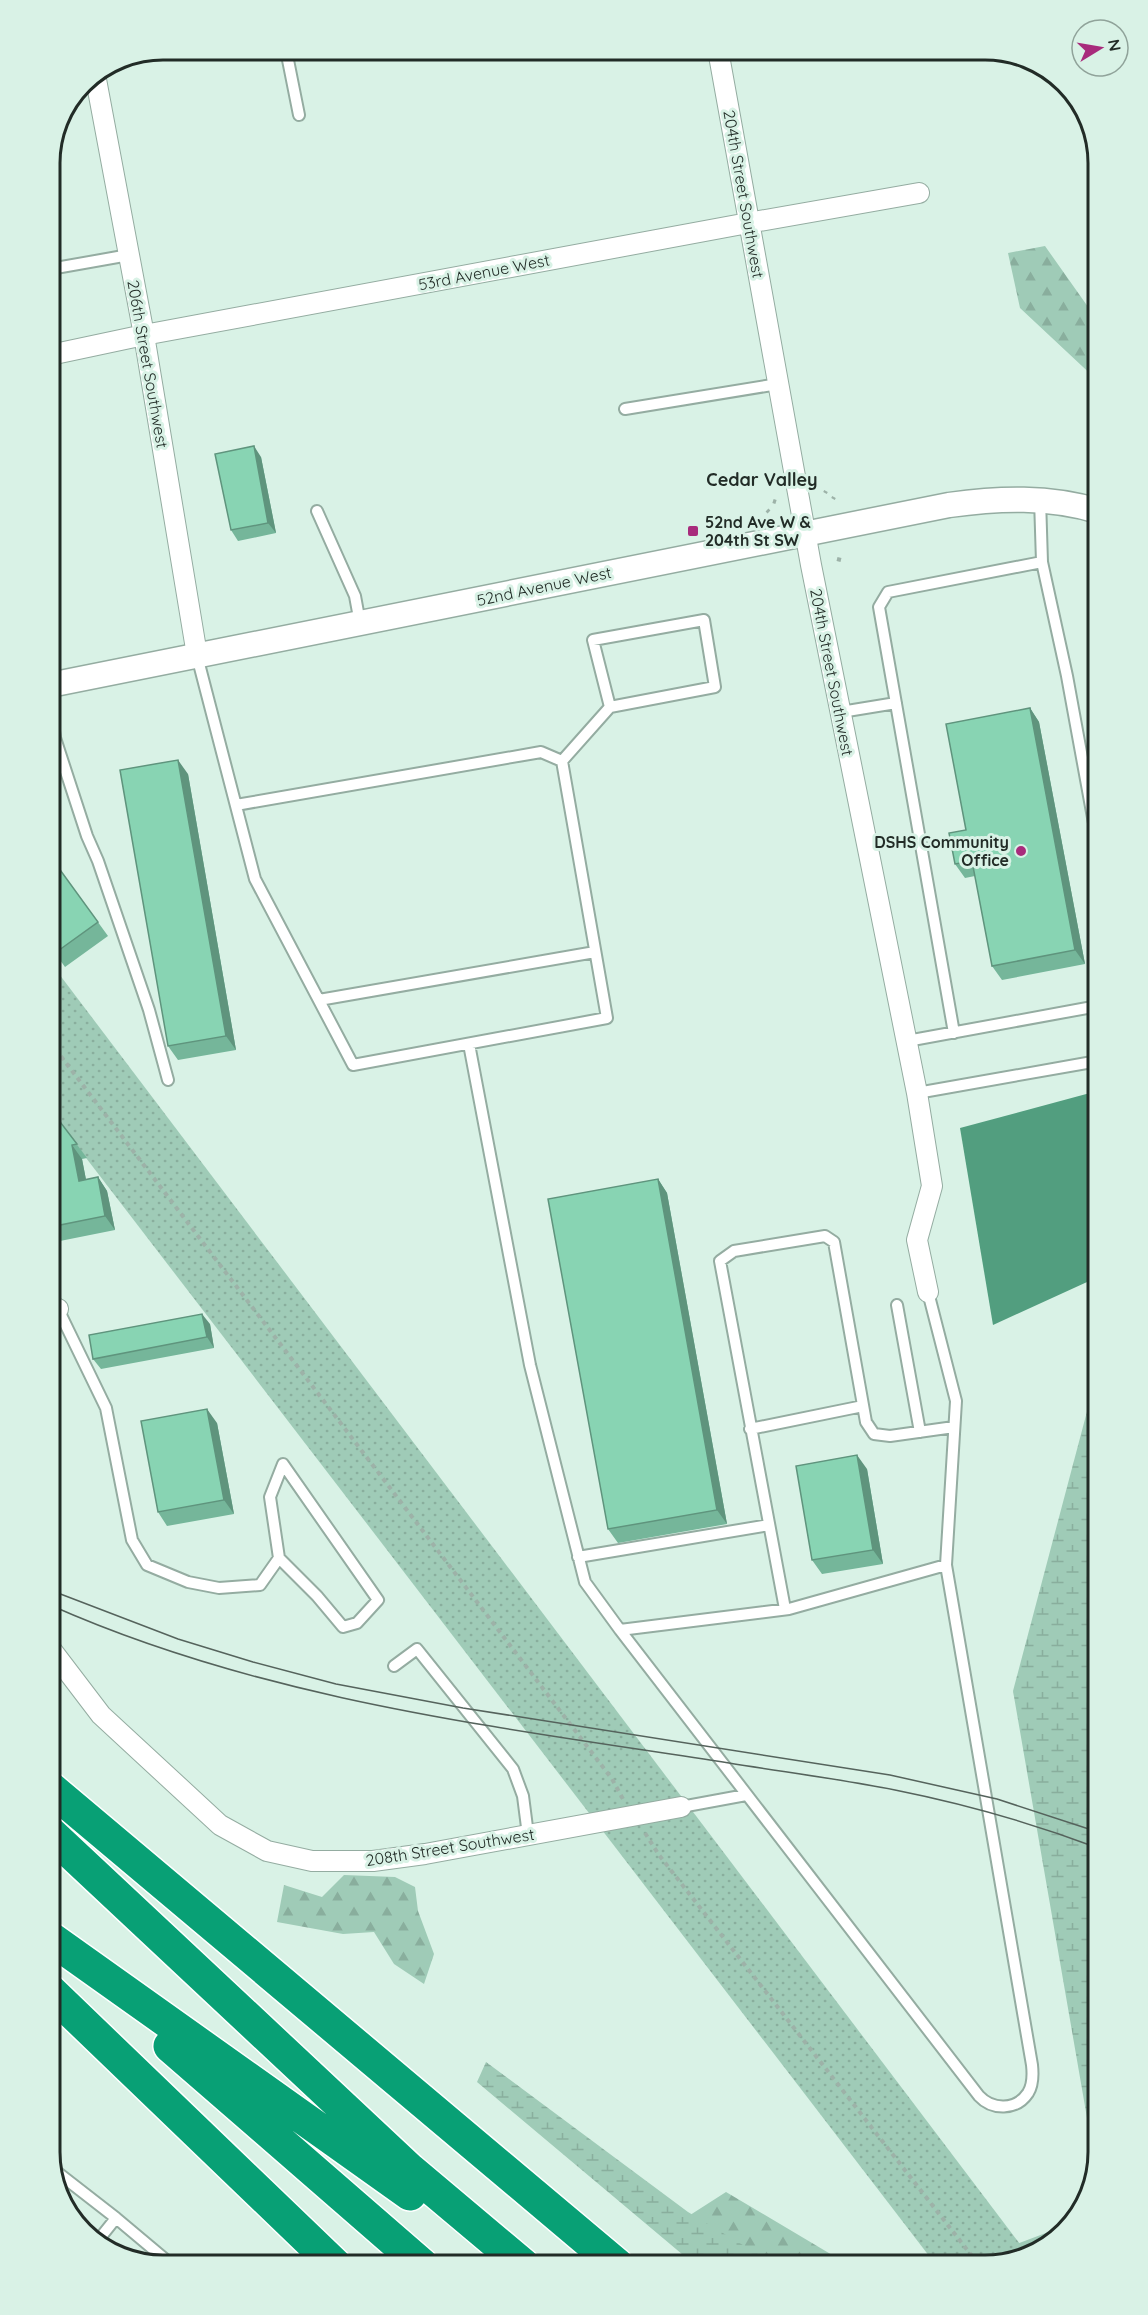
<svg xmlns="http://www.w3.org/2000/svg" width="1148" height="2315" font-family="Quicksand,sans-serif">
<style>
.forest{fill:url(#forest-firs)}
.wetland{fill:url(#wetland-marsh)}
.park{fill:url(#park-dots)}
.water{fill:#529e7f}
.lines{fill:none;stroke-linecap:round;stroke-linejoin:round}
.service-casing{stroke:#94aca1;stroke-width:14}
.minor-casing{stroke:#94aca1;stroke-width:22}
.tertiary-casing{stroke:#94aca1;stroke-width:27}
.motorway-casing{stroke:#fff;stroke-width:36}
.path{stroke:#9db2a8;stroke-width:4;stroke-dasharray:4.5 4.5;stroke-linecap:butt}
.service{stroke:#fff;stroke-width:10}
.minor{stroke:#fff;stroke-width:20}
.tertiary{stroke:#fff;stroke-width:24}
.motorway{stroke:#08a075;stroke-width:33}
.tram{stroke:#55635c;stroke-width:1.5}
.wall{fill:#75b69a}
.shaded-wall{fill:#5f947d}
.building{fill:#88d4b3;stroke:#5f947d;stroke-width:1.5}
.poi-dot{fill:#a82b7c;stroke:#d9f2e6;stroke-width:2}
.labels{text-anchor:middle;stroke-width:6;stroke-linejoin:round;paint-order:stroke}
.street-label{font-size:16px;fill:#222c27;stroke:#d9f2e6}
.poi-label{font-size:16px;font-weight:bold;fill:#222c27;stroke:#d9f2e6;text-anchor:start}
.neighbourhood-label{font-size:18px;font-weight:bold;fill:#222c27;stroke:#d9f2e6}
.rim{fill:none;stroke:#222c27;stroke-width:3}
</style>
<defs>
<pattern id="forest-firs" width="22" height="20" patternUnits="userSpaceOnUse" patternTransform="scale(1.5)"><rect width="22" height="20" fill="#9fcbb7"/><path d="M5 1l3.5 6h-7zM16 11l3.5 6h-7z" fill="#89ae9d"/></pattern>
<pattern id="wetland-marsh" width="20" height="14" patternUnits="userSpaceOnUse" patternTransform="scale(1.5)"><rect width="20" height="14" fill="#9fcbb7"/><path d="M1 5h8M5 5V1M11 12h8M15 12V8" fill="none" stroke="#89ae9d"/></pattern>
<pattern id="park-dots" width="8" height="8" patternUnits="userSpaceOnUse" patternTransform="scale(1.5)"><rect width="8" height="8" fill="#9fcbb7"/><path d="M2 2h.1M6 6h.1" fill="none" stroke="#89ae9d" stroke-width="1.8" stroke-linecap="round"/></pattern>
</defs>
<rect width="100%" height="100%" fill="#d9f2e6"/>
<path class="forest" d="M 1045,246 L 1098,321 L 1098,381 L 1020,308 L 1008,253 Z
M 344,1875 L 395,1877 L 415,1887 L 418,1911 L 434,1954 L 424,1984 L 394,1964 L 374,1932 L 343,1934 L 277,1922 L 284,1885 L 322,1897 Z
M 726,2192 L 849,2265 L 703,2265 L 687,2217 Z"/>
<path class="wetland" d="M 1098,1370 L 1098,2153 L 1095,2164 L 1013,1691 Z
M 486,2062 L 688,2212 L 776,2265 L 695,2265 L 477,2082 Z
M 1067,2225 L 1028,2257 L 1014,2245 Z"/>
<path class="park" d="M 50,962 L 1029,2256 L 1028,2257 L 985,2265 L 936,2265 L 50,1111 Z"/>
<path class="water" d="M 1090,1093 L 1098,1163 L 1098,1277 L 993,1325 L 960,1128 Z"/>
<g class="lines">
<g class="service-casing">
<path id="service" d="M 286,50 L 299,115
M 50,269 L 129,255
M 625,409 L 778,384
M 1040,499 L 1042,562 L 1067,676 L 1098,845
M 317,511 L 355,596 L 360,623
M 197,656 L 255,879 L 353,1065 L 607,1018 L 562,761 L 541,752 L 236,805
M 50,704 L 55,738 L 87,836 L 98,861 L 149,1010 L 168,1080
M 841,712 L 896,703
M 562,761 L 610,707 L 715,687 L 704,620 L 593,640 L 610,707
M 319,1000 L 595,952
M 954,1033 L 879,607 L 888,592 L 1042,562
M 907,1041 L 1098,1006
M 469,1044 L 530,1365 L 585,1582 L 620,1630 L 979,2096 C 992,2110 1016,2111 1028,2093 C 1033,2085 1033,2074 1032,2065 L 946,1565
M 917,1093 L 1098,1061
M 897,1305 L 920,1432
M 58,1309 L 106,1408 L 132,1540 L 147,1565 L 188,1582 L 219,1588 L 260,1585 L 279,1558 L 270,1497 L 283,1464 L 378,1600 L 357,1623 L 343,1627 L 317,1596 L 279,1558
M 750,1429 L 863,1406
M 578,1557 L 769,1525
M 785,1609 L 720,1261 L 734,1251 L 825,1236 L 834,1242 L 866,1422 L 874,1434 L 890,1436 L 954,1427
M 620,1630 L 789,1609 L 946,1565 L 956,1401 L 928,1292
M 394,1666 L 417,1649 L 513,1769 L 523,1796 L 528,1835
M 681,1807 L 746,1795
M 53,2169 L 116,2218 L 96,2243
M 116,2218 L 172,2265"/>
</g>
<g class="minor-casing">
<path id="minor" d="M 718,50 L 811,565 L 917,1093 L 932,1186 L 917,1240 L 928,1292
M 95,74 L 144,335 L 197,655
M 50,355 L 144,335 L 748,223 L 919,193
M 50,1310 L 58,1309
M 50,1648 L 101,1715 L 220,1825 L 267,1851 L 312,1861 L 373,1861 L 425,1854 L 681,1807"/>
</g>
<g class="tertiary-casing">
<path id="tertiary" d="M 50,685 L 949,505 C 999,498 1049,496 1098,511"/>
</g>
<g class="motorway-casing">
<path id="motorway" d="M 50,1788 L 617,2265
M 50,1833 L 410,2170 L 523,2265
M 50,1938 L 410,2194
M 50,1991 L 335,2265
M 170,2046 L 422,2265"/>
</g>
<path class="path" d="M 825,493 L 826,491
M 833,499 L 834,497
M 773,501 L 776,502
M 767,510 L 769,512
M 837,559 L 841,560
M 50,1042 L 612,1779 L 623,1799
M 645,1833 L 659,1855 L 979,2265"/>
<use href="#service" class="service"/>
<use href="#minor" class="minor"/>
<use href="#tertiary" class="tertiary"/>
<use href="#motorway" class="motorway"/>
<path class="tram" d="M 50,1590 L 178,1639 L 253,1662 L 336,1684 L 463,1708 L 890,1775 L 997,1799 L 1098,1832
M 50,1605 C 266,1701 498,1727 729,1763 C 784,1772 840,1779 895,1790 C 965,1804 1032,1823 1098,1848"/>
</g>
<path class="wall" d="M 261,457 L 276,533 L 238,541 L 231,530 Z
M 1030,708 L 1039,722 L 1085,964 L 1002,980 L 992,966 L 975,876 L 965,878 L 955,864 Z
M 188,774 L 236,1050 L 178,1060 L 168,1046 Z
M 50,856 L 108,936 L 65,967 L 50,946 Z
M 50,1110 L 51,1110 L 87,1158 L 82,1159 L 86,1180 L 98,1177 L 107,1191 L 115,1230 L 50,1243 Z
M 658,1179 L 667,1193 L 727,1524 L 618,1543 L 608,1529 Z
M 210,1324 L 214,1348 L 101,1369 L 93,1359 Z
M 217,1423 L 234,1514 L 167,1526 L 158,1512 Z
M 867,1469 L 883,1564 L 822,1574 L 812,1560 Z"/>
<path class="shaded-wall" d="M 254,446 L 261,457 L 276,533 L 268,523 Z
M 1030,708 L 1039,722 L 1085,964 L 1075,950 Z
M 178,760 L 188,774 L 236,1050 L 226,1036 Z
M 72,1145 L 82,1159 L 89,1195 L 79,1181 Z
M 98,1177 L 107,1191 L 115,1230 L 105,1216 Z
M 658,1179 L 667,1193 L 727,1524 L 717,1510 Z
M 202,1314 L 210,1324 L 214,1348 L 207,1337 Z
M 207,1409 L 217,1423 L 234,1514 L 224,1500 Z
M 857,1455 L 867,1469 L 883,1564 L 873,1550 Z"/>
<path class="building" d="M 254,446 L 268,523 L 231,530 L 215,454 Z
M 1030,708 L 1075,950 L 992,966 L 972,861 L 955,864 L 949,833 L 966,830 L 946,724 Z
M 178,760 L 226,1036 L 168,1046 L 120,770 Z
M 50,856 L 98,922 L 55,953 L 50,945 Z
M 50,1110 L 51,1110 L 77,1144 L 72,1145 L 79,1181 L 98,1177 L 105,1216 L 50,1227 Z
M 658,1179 L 717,1510 L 608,1529 L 548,1199 Z
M 202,1314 L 207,1337 L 93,1359 L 89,1335 Z
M 207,1409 L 224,1500 L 158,1512 L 141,1421 Z
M 857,1455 L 873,1550 L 812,1560 L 796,1466 Z"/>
<g class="poi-dot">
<rect x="687" y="525" width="12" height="12" rx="3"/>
<circle cx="1021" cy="851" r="6"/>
</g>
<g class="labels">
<g class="street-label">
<text transform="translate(744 194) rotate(80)" y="6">204th Street Southwest</text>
<text transform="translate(484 272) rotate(-11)" y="6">53rd Avenue West</text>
<text transform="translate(148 364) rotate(80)" y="6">206th Street Southwest</text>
<text transform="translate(544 586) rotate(-12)" y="6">52nd Avenue West</text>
<text transform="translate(832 672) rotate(79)" y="6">204th Street Southwest</text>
<text transform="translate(450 1847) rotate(-9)" y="6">208th Street Southwest</text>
</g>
<g class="poi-label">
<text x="705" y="528">52nd Ave W &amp;<tspan x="705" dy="18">204th St SW</tspan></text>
<text x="1009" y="848" text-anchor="end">DSHS Community<tspan x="1009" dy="18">Office</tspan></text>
</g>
<g class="neighbourhood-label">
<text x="762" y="486">Cedar Valley</text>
</g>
</g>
<path d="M0 0H1148V2315H0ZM163 60H985A103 103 0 0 1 1088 163V2152A103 103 0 0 1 985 2255H163A103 103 0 0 1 60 2152V163A103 103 0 0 1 163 60Z" fill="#d9f2e6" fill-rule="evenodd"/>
<path class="rim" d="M163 60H985A103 103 0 0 1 1088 163V2152A103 103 0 0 1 985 2255H163A103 103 0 0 1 60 2152V163A103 103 0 0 1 163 60Z"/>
<g transform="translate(1100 48) rotate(79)"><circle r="28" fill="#d9f2e6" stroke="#90a39a" stroke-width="1.5"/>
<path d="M0-4.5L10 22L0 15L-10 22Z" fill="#a82b7c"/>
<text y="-9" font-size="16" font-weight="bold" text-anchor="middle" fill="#222c27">N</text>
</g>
</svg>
